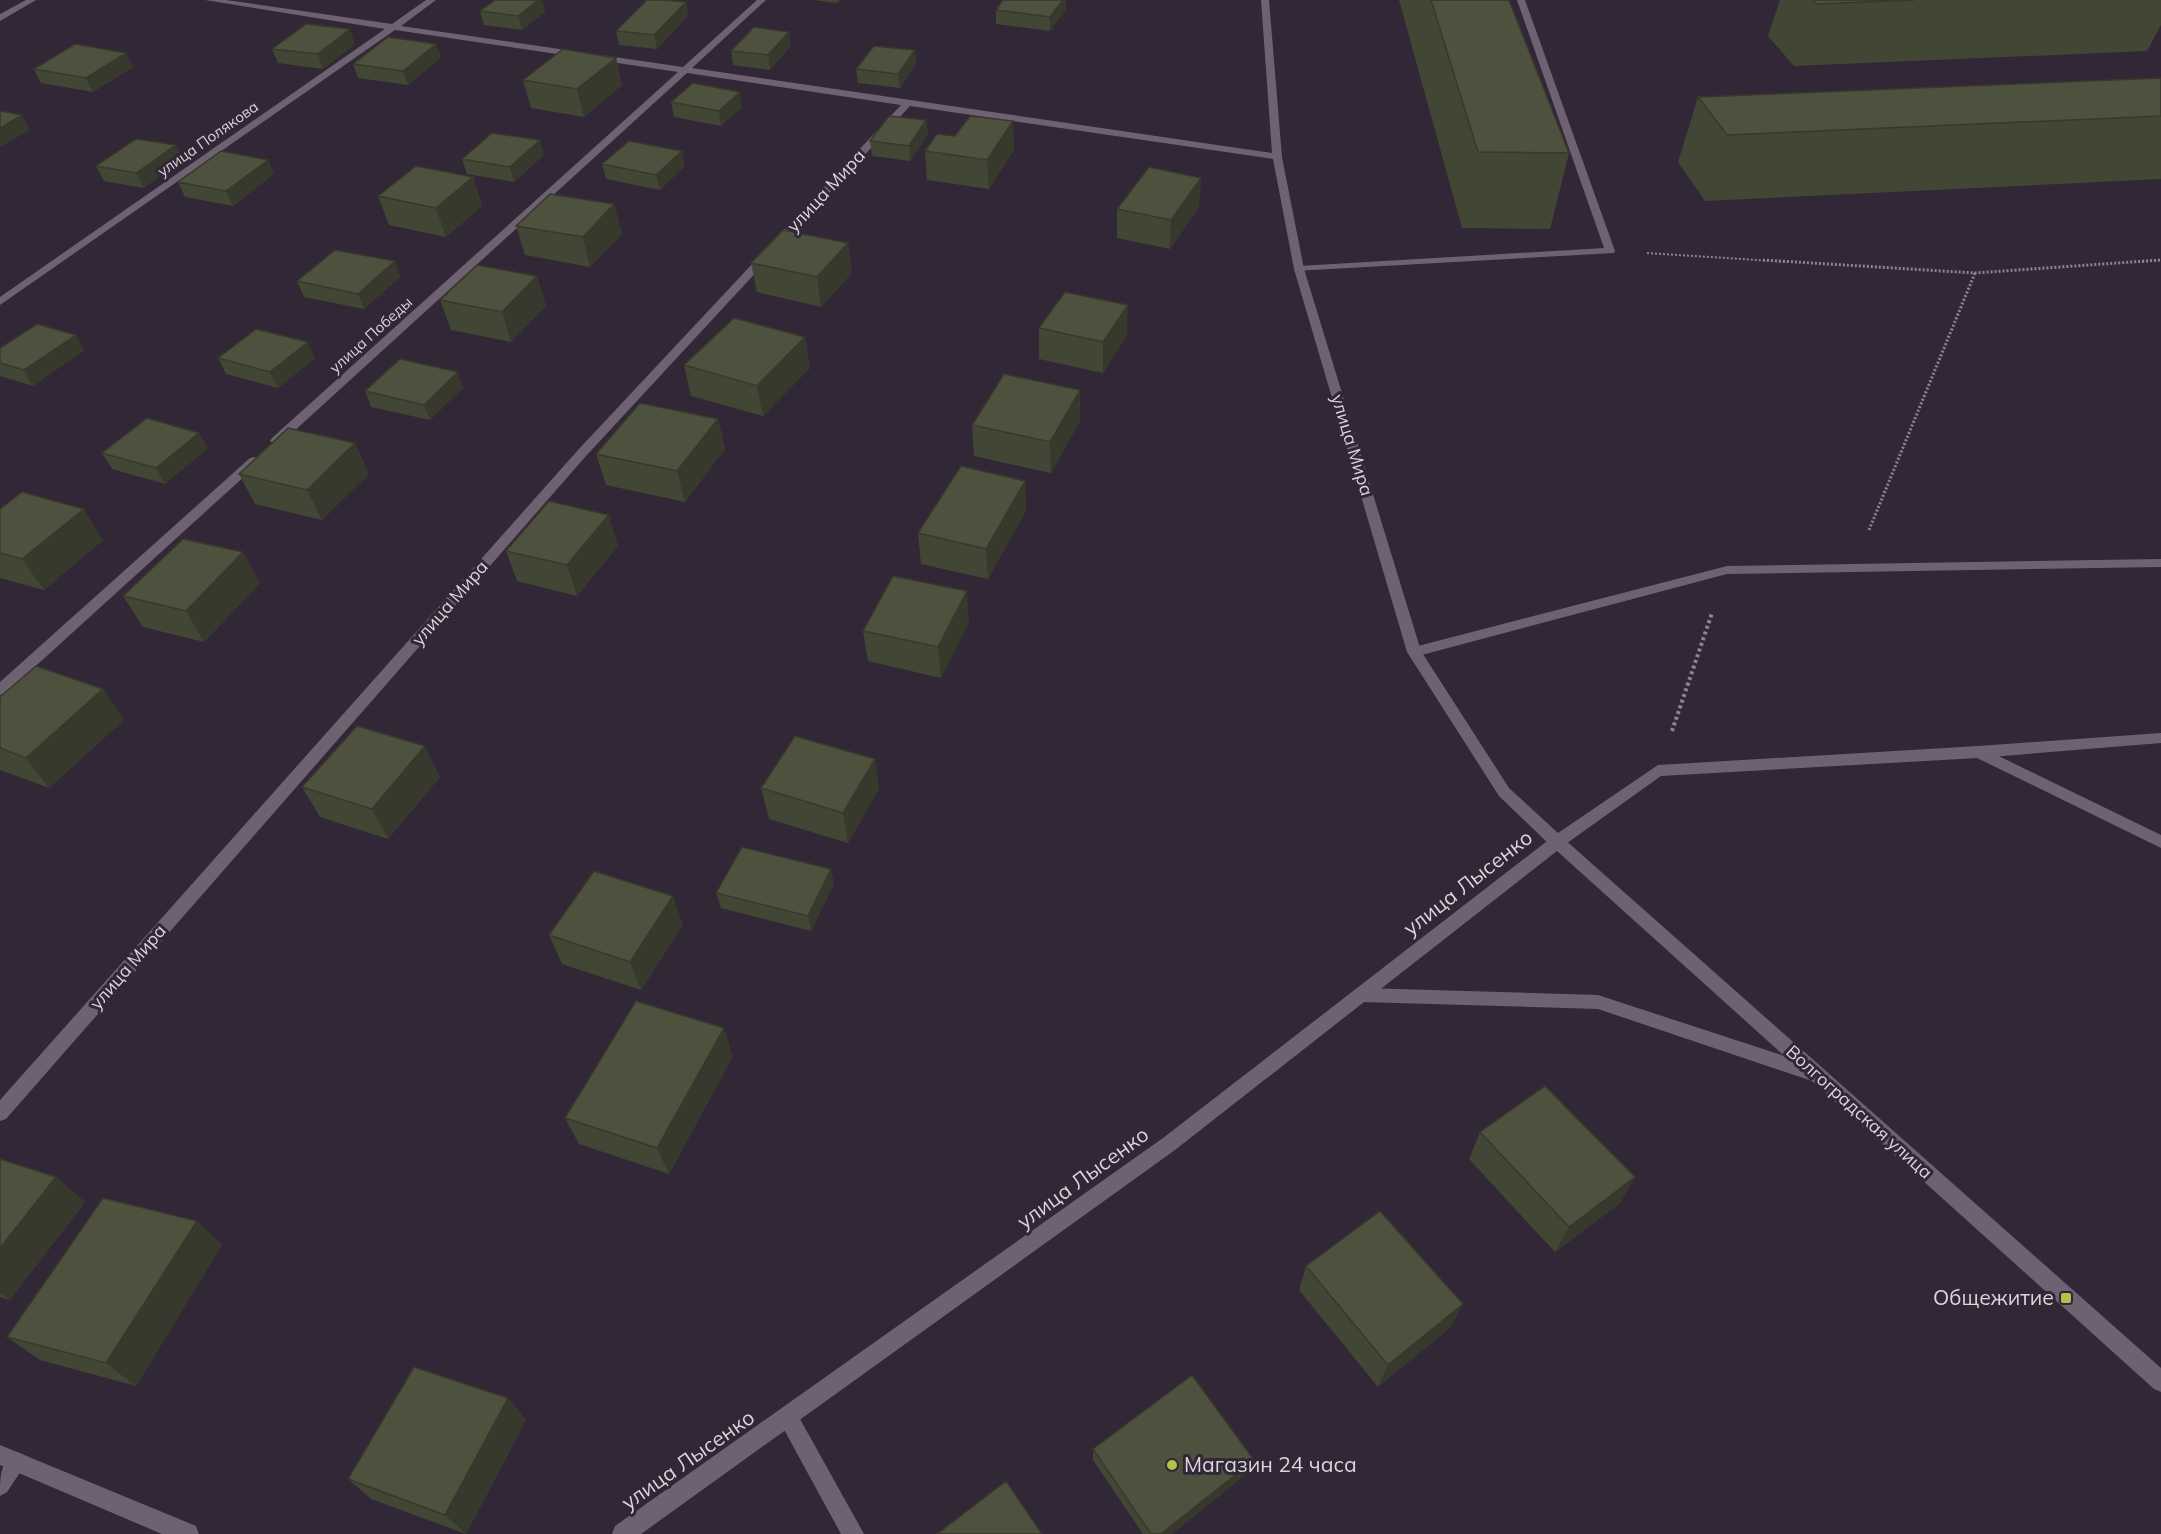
<svg xmlns="http://www.w3.org/2000/svg" width="2161" height="1534" font-family="Mulish,sans-serif">
<style>
.lines{fill:none;stroke-linecap:round;stroke-linejoin:round}
.path-far2{stroke:#8c8490;stroke-width:2;stroke-dasharray:2 2;stroke-linecap:butt}
.path-far1{stroke:#8c8490;stroke-width:3;stroke-dasharray:2 2;stroke-linecap:butt}
.path{stroke:#8c8490;stroke-width:4;stroke-dasharray:3 3;stroke-linecap:butt}
.service{fill:#6e6272;fill-rule:evenodd}
.minor{fill:#6e6272;fill-rule:evenodd}
.tertiary{fill:#6e6272;fill-rule:evenodd}
.wall{fill:#424635}
.shaded-wall{fill:#36392b}
.building{fill:#4d513e;stroke:#36392b;stroke-width:1.5}
.poi-dot{fill:#b2c34c;stroke:#322736;stroke-width:2}
.labels{text-anchor:middle;stroke-width:6;stroke-linejoin:round;paint-order:stroke}
.far-street-label{font-size:15px;fill:#dad4dd;stroke:#322736}
.street-label{font-size:18px;fill:#dad4dd;stroke:#322736}
.near-street-label{font-size:21px;fill:#dad4dd;stroke:#322736}
.near-poi-label{font-size:21px;fill:#dad4dd;stroke:#322736;text-anchor:end}
</style>
<rect width="100%" height="100%" fill="#322736"/>
<g class="lines">
<path class="path-far2" d="M 1647,253 L 1788,262
M 2138,262 L 2161,260"/>
<path class="path-far1" d="M 1763,260 L 1975,273 L 2160,260
M 1869,530 L 1975,273"/>
<path class="path" d="M 1672,731 L 1712,613"/>
<path class="service" d="M 1517,0 L 1525,0 L 1615,251 L 1614,253 L 1295,271 L 1294,269 L 1299,266 L 1604,248 Z
M 2161,559 L 2161,567 L 1727,574 L 1414,657 L 1407,652 L 1414,647 L 1727,566 Z
M 1978,746 L 2161,835 L 2161,848 L 1973,756 L 1971,752 Z"/>
<path class="minor" d="M 26,0 L 36,0 L 0,21 L 0,14 Z
M 205,0 L 226,0 L 392,24 L 426,0 L 436,0 L 401,26 L 683,67 L 757,0 L 766,0 L 692,68 L 1272,153 L 1261,0 L 1269,0 L 1282,157 L 1304,269 L 1421,651 L 1509,788 L 1558,833 L 1658,765 L 1978,746 L 2161,733 L 2161,743 L 1978,758 L 1661,776 L 1563,846 L 1551,846 L 1499,796 L 1407,652 L 1294,269 L 1273,159 L 910,106 L 586,456 L 6,1119 L 0,1121 L 0,1100 L 578,450 L 901,105 L 687,73 L 280,444 L 276,445 L 270,441 L 272,438 L 678,72 L 395,30 L 0,305 L 0,297 L 385,29 Z
M 254,457 L 258,458 L 258,464 L 5,694 L 0,695 L 0,682 L 250,458 Z
M 1362,988 L 1598,995 L 1818,1067 L 1824,1069 L 1827,1075 L 1824,1081 L 1818,1083 L 1598,1009 L 1362,1002 L 1356,1000 L 1354,995 L 1356,990 Z
M 788,1407 L 795,1410 L 864,1534 L 841,1534 L 781,1424 L 778,1417 L 781,1410 Z
M 17,1452 L 24,1455 L 27,1462 L 7,1492 L 0,1496 C 0,1477 0,1460 17,1452 Z"/>
<path class="tertiary" d="M 1557,836 L 1563,838 L 2161,1368 L 2161,1392 L 2154,1389 L 1557,851 L 1175,1150 L 641,1534 L 612,1534 L 615,1526 L 1163,1138 L 1551,838 Z
M 0,1445 L 196,1526 L 199,1534 L 162,1534 L 0,1465 Z"/>
</g>
<path class="wall" d="M 495,0 L 542,0 L 545,12 L 522,30 L 484,25 L 480,11 Z
M 813,0 L 840,0 L 837,3 Z
M 1003,0 L 1066,0 L 1066,10 L 1050,31 L 996,24 L 996,10 Z
M 1399,0 L 1509,0 L 1569,153 L 1550,229 L 1462,228 Z
M 1780,0 L 2161,0 L 2161,25 L 2147,51 L 1794,66 L 1768,36 Z
M 686,2 L 688,16 L 657,49 L 619,45 L 616,31 Z
M 355,44 L 323,69 L 278,63 L 272,49 Z
M 436,44 L 441,58 L 408,85 L 358,78 L 353,64 Z
M 791,46 L 770,70 L 733,65 L 731,51 Z
M 915,50 L 916,64 L 900,88 L 858,83 L 856,69 Z
M 126,53 L 133,67 L 93,92 L 41,83 L 34,69 Z
M 616,58 L 622,85 L 584,117 L 531,108 L 523,80 Z
M 2161,78 L 2161,179 L 1705,201 L 1678,162 L 1698,97 Z
M 671,102 L 742,107 L 721,126 L 674,117 Z
M 926,120 L 928,135 L 910,161 L 872,156 L 870,141 Z
M 1013,121 L 1014,150 L 989,189 L 927,180 L 925,151 L 955,136 Z
M 544,155 L 514,182 L 467,174 L 462,159 Z
M 182,159 L 144,188 L 104,181 L 96,166 Z
M 268,160 L 274,174 L 233,206 L 185,197 L 178,182 Z
M 602,164 L 685,166 L 660,190 L 606,179 Z
M 473,177 L 482,206 L 446,237 L 389,225 L 378,196 Z
M 1201,178 L 1199,207 L 1170,249 L 1117,238 L 1117,209 Z
M 614,204 L 622,234 L 590,267 L 525,255 L 516,226 Z
M 848,243 L 852,273 L 821,307 L 757,292 L 751,263 Z
M 395,261 L 400,277 L 364,309 L 304,297 L 297,281 Z
M 537,276 L 546,306 L 511,342 L 451,330 L 440,300 Z
M 1039,328 L 1127,335 L 1103,373 L 1039,359 Z
M 805,337 L 810,368 L 763,416 L 691,396 L 684,365 Z
M 0,348 L 84,350 L 33,386 L 0,376 Z
M 218,358 L 315,358 L 278,388 L 226,374 Z
M 463,388 L 430,420 L 371,407 L 365,391 Z
M 718,419 L 725,449 L 685,502 L 606,485 L 596,454 Z
M 1080,421 L 1051,473 L 974,456 L 972,425 Z
M 355,443 L 369,474 L 322,520 L 255,504 L 239,474 Z
M 208,448 L 165,484 L 112,469 L 102,453 Z
M 1025,481 L 1026,511 L 988,579 L 921,564 L 918,533 Z
M 0,509 L 103,540 L 44,590 L 0,578 Z
M 618,546 L 577,596 L 517,581 L 506,551 Z
M 260,583 L 204,642 L 143,627 L 123,596 Z
M 969,622 L 941,678 L 868,661 L 863,631 Z
M 103,689 L 124,720 L 49,788 L 0,770 L 0,697 Z
M 875,759 L 879,789 L 848,843 L 769,819 L 761,788 Z
M 440,777 L 388,839 L 320,817 L 302,787 Z
M 831,869 L 834,884 L 811,931 L 721,908 L 716,893 Z
M 683,925 L 641,990 L 562,964 L 549,935 Z
M 733,1056 L 669,1174 L 579,1144 L 565,1118 Z
M 1480,1132 L 1635,1177 L 1620,1203 L 1555,1252 L 1469,1159 Z
M 0,1159 L 56,1177 L 85,1202 L 10,1300 L 0,1297 Z
M 197,1221 L 222,1245 L 136,1386 L 40,1360 L 7,1337 Z
M 1306,1266 L 1451,1327 L 1378,1387 L 1299,1290 Z
M 508,1398 L 526,1420 L 466,1534 L 371,1499 L 348,1479 Z
M 1093,1449 L 1251,1470 L 1172,1534 L 1143,1534 L 1093,1460 Z"/>
<path class="shaded-wall" d="M 538,0 L 542,0 L 545,12 L 522,30 L 518,16 Z
M 1063,0 L 1066,0 L 1066,10 L 1050,31 L 1050,17 Z
M 686,2 L 688,16 L 657,49 L 654,35 Z
M 350,29 L 355,44 L 323,69 L 318,54 Z
M 789,32 L 791,46 L 770,70 L 768,55 Z
M 436,44 L 441,58 L 408,85 L 403,71 Z
M 915,50 L 916,64 L 900,88 L 898,74 Z
M 126,53 L 133,67 L 93,92 L 86,78 Z
M 616,58 L 622,85 L 584,117 L 577,89 Z
M 740,92 L 742,107 L 721,126 L 719,111 Z
M 22,115 L 30,130 L 0,147 L 0,128 Z
M 926,120 L 928,135 L 910,161 L 909,146 Z
M 1013,121 L 1014,150 L 989,189 L 987,160 Z
M 540,140 L 544,155 L 514,182 L 510,167 Z
M 176,145 L 182,159 L 144,188 L 136,173 Z
M 682,151 L 685,166 L 660,190 L 656,175 Z
M 268,160 L 274,174 L 233,206 L 226,191 Z
M 473,177 L 482,206 L 446,237 L 436,208 Z
M 1201,178 L 1199,207 L 1170,249 L 1171,220 Z
M 614,204 L 622,234 L 590,267 L 583,237 Z
M 848,243 L 852,273 L 821,307 L 817,277 Z
M 395,261 L 400,277 L 364,309 L 358,294 Z
M 537,276 L 546,306 L 511,342 L 502,312 Z
M 1128,305 L 1127,335 L 1103,373 L 1103,342 Z
M 76,335 L 84,350 L 33,386 L 24,370 Z
M 805,337 L 810,368 L 763,416 L 757,386 Z
M 308,342 L 315,358 L 278,388 L 270,372 Z
M 458,372 L 463,388 L 430,420 L 424,405 Z
M 1080,390 L 1080,421 L 1051,473 L 1050,442 Z
M 718,419 L 725,449 L 685,502 L 677,471 Z
M 199,433 L 208,448 L 165,484 L 156,468 Z
M 355,443 L 369,474 L 322,520 L 307,490 Z
M 1025,481 L 1026,511 L 988,579 L 986,549 Z
M 84,509 L 103,540 L 44,590 L 22,559 Z
M 609,515 L 618,546 L 577,596 L 567,565 Z
M 243,552 L 260,583 L 204,642 L 186,611 Z
M 967,591 L 969,622 L 941,678 L 938,647 Z
M 103,689 L 124,720 L 49,788 L 26,758 Z
M 425,746 L 440,777 L 388,839 L 372,809 Z
M 875,759 L 879,789 L 848,843 L 843,813 Z
M 831,869 L 834,884 L 811,931 L 808,916 Z
M 673,896 L 683,925 L 641,990 L 630,962 Z
M 724,1028 L 733,1056 L 669,1174 L 657,1148 Z
M 56,1177 L 85,1202 L 10,1300 L 0,1293 L 0,1248 Z
M 1635,1177 L 1620,1203 L 1555,1252 L 1569,1227 Z
M 197,1221 L 222,1245 L 136,1386 L 106,1363 Z
M 1463,1304 L 1451,1327 L 1378,1387 L 1388,1365 Z
M 508,1398 L 526,1420 L 466,1534 L 445,1515 Z
M 1254,1460 L 1251,1470 L 1172,1534 L 1161,1534 Z"/>
<path class="building" d="M 495,0 L 538,0 L 518,16 L 480,11 Z
M 647,0 L 663,0 L 686,2 L 654,35 L 616,31 Z
M 1003,0 L 1063,0 L 1050,17 L 996,10 Z
M 1431,0 L 1509,0 L 1569,153 L 1478,152 Z
M 1813,0 L 1915,0 L 1816,4 Z
M 306,24 L 350,29 L 318,54 L 272,49 Z
M 754,27 L 789,32 L 768,55 L 731,51 Z
M 388,37 L 436,44 L 403,71 L 353,64 Z
M 75,44 L 126,53 L 86,78 L 34,69 Z
M 874,46 L 915,50 L 898,74 L 856,69 Z
M 563,49 L 616,58 L 577,89 L 523,80 Z
M 2161,78 L 2161,116 L 1727,135 L 1698,97 Z
M 693,83 L 740,92 L 719,111 L 671,102 Z
M 0,111 L 22,115 L 0,128 Z
M 889,116 L 926,120 L 909,146 L 870,141 Z
M 970,116 L 1013,121 L 987,160 L 925,151 L 937,134 L 955,136 Z
M 492,133 L 540,140 L 510,167 L 462,159 Z
M 136,139 L 176,145 L 136,173 L 96,166 Z
M 629,141 L 682,151 L 656,175 L 602,164 Z
M 221,151 L 268,160 L 226,191 L 178,182 Z
M 416,166 L 473,177 L 436,208 L 378,196 Z
M 1149,167 L 1201,178 L 1171,220 L 1117,209 Z
M 550,194 L 614,204 L 583,237 L 516,226 Z
M 783,230 L 848,243 L 817,277 L 751,263 Z
M 335,250 L 395,261 L 358,294 L 297,281 Z
M 477,265 L 537,276 L 502,312 L 440,300 Z
M 1065,292 L 1128,305 L 1103,342 L 1039,328 Z
M 734,318 L 805,337 L 757,386 L 684,365 Z
M 37,324 L 76,335 L 24,370 L 0,363 L 0,348 Z
M 256,329 L 308,342 L 270,372 L 218,358 Z
M 400,359 L 458,372 L 424,405 L 365,391 Z
M 1004,374 L 1080,390 L 1050,442 L 972,425 Z
M 640,403 L 718,419 L 677,471 L 596,454 Z
M 147,418 L 199,433 L 156,468 L 102,453 Z
M 288,428 L 355,443 L 307,490 L 239,474 Z
M 961,466 L 1025,481 L 986,549 L 918,533 Z
M 22,492 L 84,509 L 22,559 L 0,553 L 0,509 Z
M 549,501 L 609,515 L 567,565 L 506,551 Z
M 183,539 L 243,552 L 186,611 L 123,596 Z
M 893,576 L 967,591 L 938,647 L 863,631 Z
M 36,666 L 103,689 L 26,758 L 0,748 L 0,697 Z
M 357,726 L 425,746 L 372,809 L 302,787 Z
M 795,736 L 875,759 L 843,813 L 761,788 Z
M 742,847 L 831,869 L 808,916 L 716,893 Z
M 594,871 L 673,896 L 630,962 L 549,935 Z
M 636,1001 L 724,1028 L 657,1148 L 565,1118 Z
M 1545,1086 L 1635,1177 L 1569,1227 L 1480,1132 Z
M 0,1159 L 56,1177 L 0,1248 Z
M 103,1198 L 197,1221 L 106,1363 L 7,1337 Z
M 1380,1211 L 1463,1304 L 1388,1365 L 1306,1266 Z
M 414,1367 L 508,1398 L 445,1515 L 348,1479 Z
M 1192,1375 L 1254,1460 L 1161,1534 L 1151,1534 L 1093,1449 Z
M 1006,1481 L 1042,1534 L 937,1534 Z"/>
<g class="poi-dot">
<rect x="2060" y="1292" width="12" height="12" rx="3"/>
<circle cx="1172" cy="1465" r="6"/>
</g>
<g class="labels">
<g class="far-street-label">
<text transform="translate(208 139) rotate(-35)" y="5">улица Полякова</text>
<text transform="translate(371 335) rotate(-42)" y="5">улица Победы</text>
</g>
<g class="street-label">
<text transform="translate(826 191) rotate(-47)" y="6">улица Мира</text>
<text transform="translate(1352 445) rotate(73)" y="6">улица Мира</text>
<text transform="translate(450 603) rotate(-49)" y="6">улица Мира</text>
<text transform="translate(128 967) rotate(-49)" y="6">улица Мира</text>
<text transform="translate(1859 1112) rotate(42)" y="6">Волгоградская улица</text>
</g>
<g class="near-street-label">
<text transform="translate(1468 883) rotate(-38)" y="7">улица Лысенко</text>
<text transform="translate(1083 1178) rotate(-36)" y="7">улица Лысенко</text>
<text transform="translate(688 1460) rotate(-35)" y="7">улица Лысенко</text>
</g>
<g class="near-poi-label">
<text x="2054" y="1305">Общежитие</text>
<text x="1184" y="1472" text-anchor="start">Магазин 24 часа</text>
</g>
</g>
</svg>
